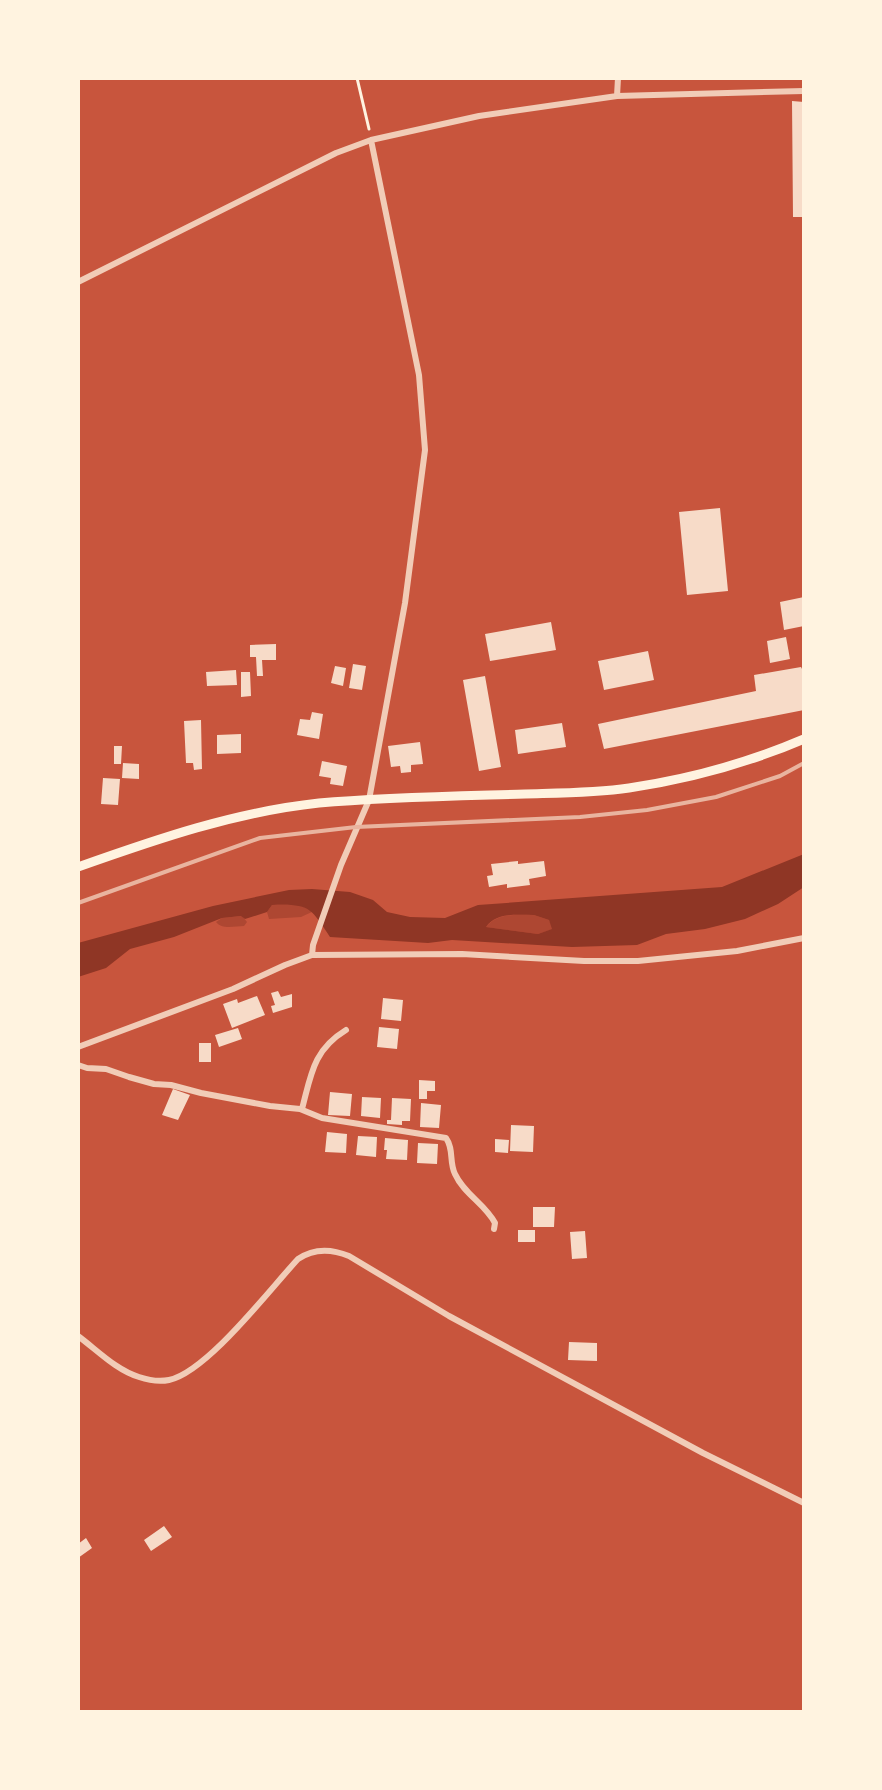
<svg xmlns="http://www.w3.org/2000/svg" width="882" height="1790" font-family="Overpass,sans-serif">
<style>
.green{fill:#ae4732}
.water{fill:#8f3625;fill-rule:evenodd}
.building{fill:#f7dbc8}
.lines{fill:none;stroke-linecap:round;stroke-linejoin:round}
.path{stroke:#fff3e0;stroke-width:3}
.minor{stroke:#f1ccb7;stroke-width:6}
.primary{stroke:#fff3e0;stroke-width:9}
.rail{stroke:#e9b49f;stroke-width:4}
</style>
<rect width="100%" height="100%" fill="#c8553d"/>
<path class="green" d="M 272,905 L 299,905 L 314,911 L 301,917 L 269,919 L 267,912 Z
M 534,915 L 549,920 L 553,929 L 538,934 L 486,927 C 498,912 517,915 534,915 Z
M 242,916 L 247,922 L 244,926 C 235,926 222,930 216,922 L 222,918 Z"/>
<path class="water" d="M 804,854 L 804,887 L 778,904 L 745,919 L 705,929 L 666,934 L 637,945 L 572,947 L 452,940 L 428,943 L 330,937 C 310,907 310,904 272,905 L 267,912 L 245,919 L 241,916 L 222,918 L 174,937 L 130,949 L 106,968 L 78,977 L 78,943 L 213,906 L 289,890 L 312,889 L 350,892 L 373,900 L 387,912 L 410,917 L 445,918 L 478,905 L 722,887 ZM 534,915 L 549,920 L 552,929 L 538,934 L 486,927 C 497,912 517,915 534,915 Z"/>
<path class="building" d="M 792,101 L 804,102 L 804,217 L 793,217 Z
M 720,508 L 728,591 L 687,595 L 679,512 Z
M 804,597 L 804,626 L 784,630 L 780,602 Z
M 551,622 L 556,650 L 490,661 L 485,634 Z
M 786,637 L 790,659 L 770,663 L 767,641 Z
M 276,644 L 276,660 L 262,660 L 263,676 L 257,676 L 256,657 L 250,657 L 250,645 Z
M 648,651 L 654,680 L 604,690 L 598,661 Z
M 353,664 L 366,666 L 362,690 L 349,688 Z
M 335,666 L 346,668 L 343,686 L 331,683 Z
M 801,667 L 802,669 L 804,669 L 804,710 L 604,749 L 598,724 L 756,691 L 754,675 Z
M 236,670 L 237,685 L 207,686 L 206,672 Z
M 241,672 L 250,672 L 251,696 L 241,697 Z
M 485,676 L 501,767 L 479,771 L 463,680 Z
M 312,712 L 323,714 L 319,739 L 297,735 L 300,719 L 310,720 Z
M 201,720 L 202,769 L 194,770 L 193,763 L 186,763 L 184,721 Z
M 562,723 L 566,747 L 518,754 L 515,730 Z
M 241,734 L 241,753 L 217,754 L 217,735 Z
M 420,742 L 423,764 L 411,765 L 411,772 L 401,773 L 400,766 L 391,767 L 388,746 Z
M 114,746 L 122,746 L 121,764 L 114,764 Z
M 322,761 L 347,766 L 343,786 L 330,784 L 331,778 L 319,776 Z
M 123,763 L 139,764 L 139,779 L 122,778 Z
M 103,778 L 120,779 L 118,805 L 101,804 Z
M 518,861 L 518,864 L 544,861 L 546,876 L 529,879 L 530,885 L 507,888 L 507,884 L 489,887 L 487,876 L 493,875 L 491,864 Z
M 278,991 L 281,997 L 292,994 L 292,1007 L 273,1013 L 271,1006 L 275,1005 L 271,993 Z
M 257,996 L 265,1015 L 232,1028 L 223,1004 L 237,999 L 238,1003 Z
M 383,998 L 403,1000 L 401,1021 L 381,1019 Z
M 379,1027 L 399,1029 L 397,1049 L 377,1047 Z
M 238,1028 L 242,1039 L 219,1047 L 215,1035 Z
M 199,1043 L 211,1043 L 211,1062 L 199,1062 Z
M 419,1080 L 435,1081 L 435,1091 L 427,1091 L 427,1099 L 419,1099 Z
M 173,1089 L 190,1095 L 178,1120 L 162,1115 Z
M 330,1092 L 352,1094 L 350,1116 L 328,1115 Z
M 362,1097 L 381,1098 L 380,1118 L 361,1116 Z
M 392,1098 L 411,1099 L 410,1121 L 402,1121 L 402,1125 L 387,1124 L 387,1120 L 391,1120 Z
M 421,1103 L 441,1105 L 439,1128 L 420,1127 Z
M 511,1125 L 534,1126 L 533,1152 L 510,1151 Z
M 327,1132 L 347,1134 L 346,1153 L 325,1152 Z
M 358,1136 L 377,1137 L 376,1157 L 356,1155 Z
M 385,1138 L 408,1140 L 407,1160 L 386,1159 L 387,1150 L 384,1150 Z
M 495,1139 L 509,1140 L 508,1153 L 495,1152 Z
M 418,1143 L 438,1144 L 437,1164 L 417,1163 Z
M 533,1207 L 555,1207 L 554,1227 L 533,1227 Z
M 518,1230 L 535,1230 L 535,1242 L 518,1242 Z
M 585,1231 L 587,1258 L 572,1259 L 570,1232 Z
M 569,1342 L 597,1343 L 597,1361 L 568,1360 Z
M 164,1526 L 172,1537 L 151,1551 L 144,1540 Z
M 86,1538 L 92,1548 L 78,1558 L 78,1544 Z"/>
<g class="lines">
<path class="path" d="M 357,78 L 369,129"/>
<path class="minor" d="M 617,96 L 618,78
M 78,282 L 336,153 L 371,140 L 479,116 L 617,96 L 804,91
M 312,955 L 462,954 L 584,961 L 638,961 L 737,951 L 804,938
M 78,1047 L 233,989 L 285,965 L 312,955 L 313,945 L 341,865 L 369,800 L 405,603 L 425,450 L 419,375 L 371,140
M 78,1065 L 87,1068 L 106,1069 L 129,1077 L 154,1084 L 171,1085 L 201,1093 L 270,1106 L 300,1109 L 322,1118 L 446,1138 C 454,1149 449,1162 455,1174 C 464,1194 485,1204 495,1223 L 494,1229
M 302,1109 C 311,1075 313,1050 346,1030
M 78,1336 C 97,1350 116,1370 139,1377 C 148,1380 159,1382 169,1380 C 207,1372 270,1289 298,1259 C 314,1248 332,1249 349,1256 L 449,1316 L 703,1453 L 804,1503"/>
<path class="primary" d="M 78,867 C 157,839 235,812 319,803 C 387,797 457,796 525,794 C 560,793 595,793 629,788 C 689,779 748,763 804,739"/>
<path class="rail" d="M 78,903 L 260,838 L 356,827 L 580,817 L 647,810 L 716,797 L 780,776 L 804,763"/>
</g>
<rect width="882" height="1790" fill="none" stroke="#fff3e0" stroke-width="160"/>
</svg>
